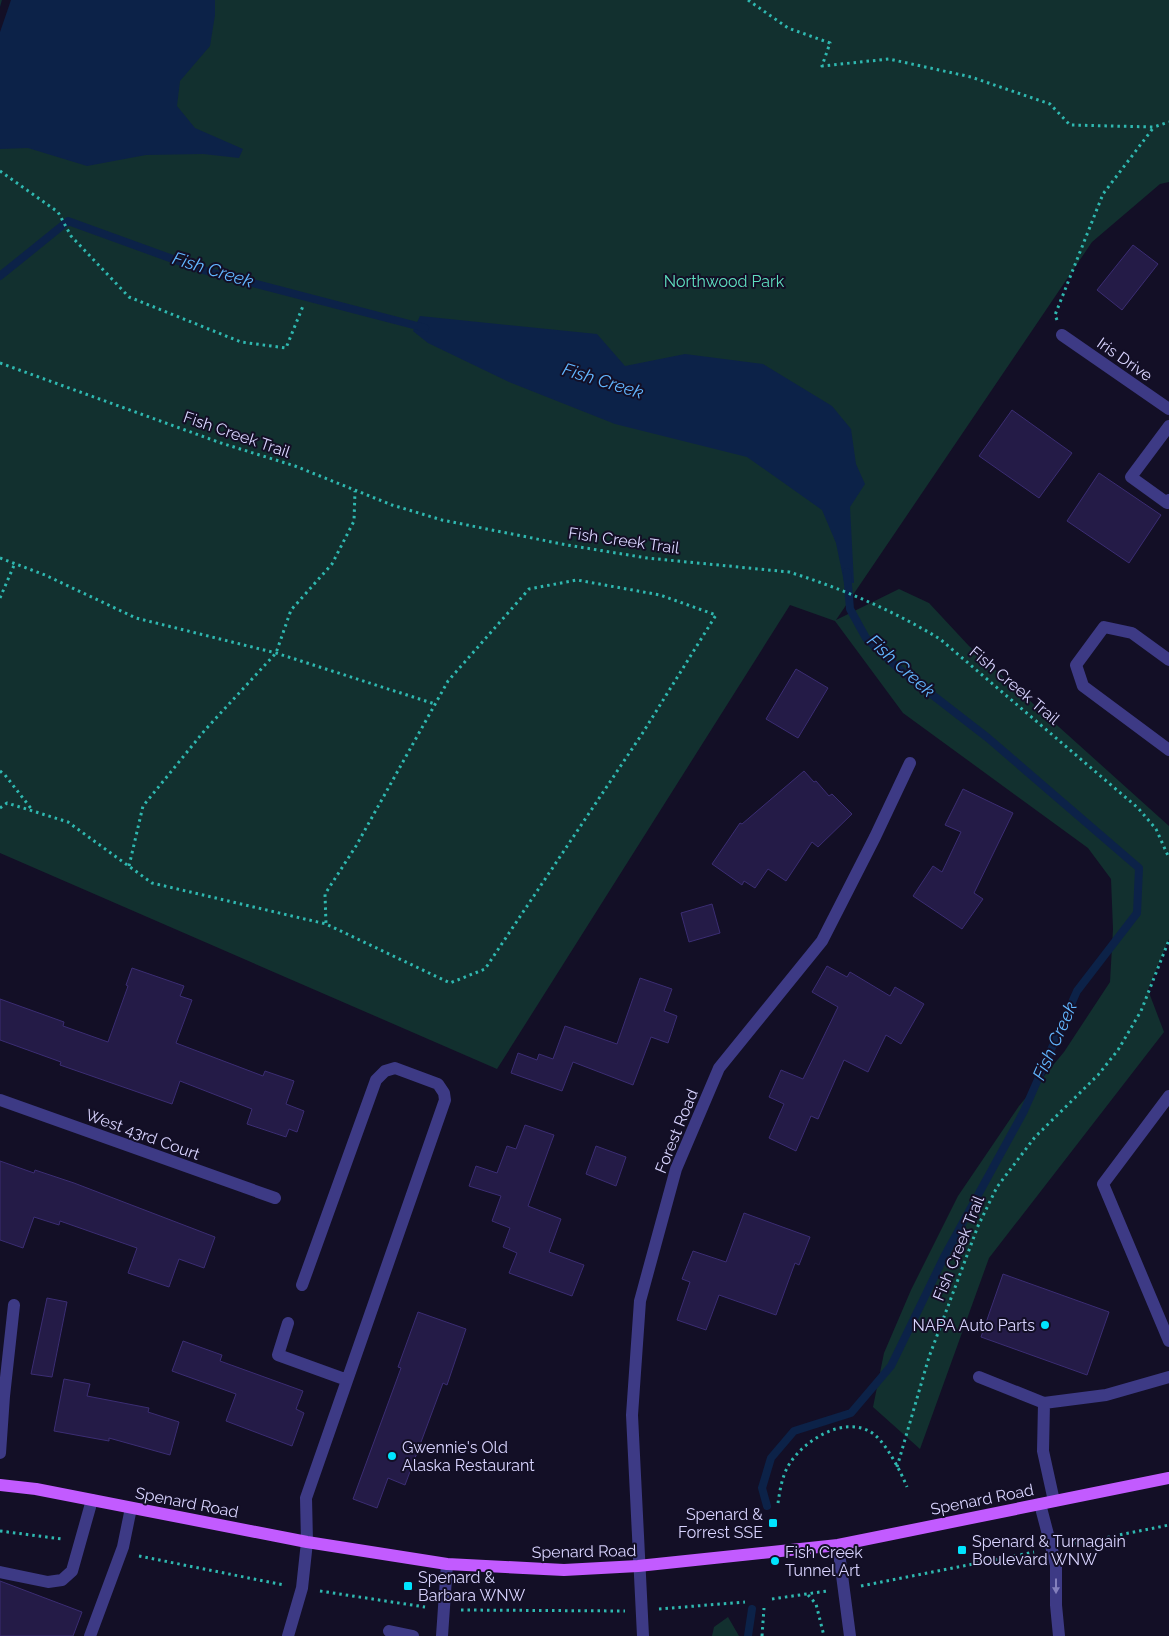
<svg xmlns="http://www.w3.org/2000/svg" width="1169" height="1636" font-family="Raleway,sans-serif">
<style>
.green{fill:#12302f}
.water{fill:#0c2248}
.pier{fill:#130f26}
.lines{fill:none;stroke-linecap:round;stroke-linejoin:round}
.stream{stroke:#0c2248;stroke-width:8}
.building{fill:#241b47;stroke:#3b2d73}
.path{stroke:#2fb8b0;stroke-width:3;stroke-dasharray:2.5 4;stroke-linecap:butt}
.minor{stroke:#3d3a85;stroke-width:12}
.major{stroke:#c25bff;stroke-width:12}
.oneway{fill:#837fbc}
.poi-dot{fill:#00e5ff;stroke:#130f26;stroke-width:2}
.labels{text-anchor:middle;stroke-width:4;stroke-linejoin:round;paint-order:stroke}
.park-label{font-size:16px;fill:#5fe0c0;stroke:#130f26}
.street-label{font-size:16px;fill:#d9d4ff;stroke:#130f26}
.poi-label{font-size:16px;fill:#d9d4ff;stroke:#130f26;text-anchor:start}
.water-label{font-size:18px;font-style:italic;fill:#62b6ff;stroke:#130f26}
</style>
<rect width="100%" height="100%" fill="#130f26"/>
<path class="green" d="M 0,0 L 1169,0 L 1169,182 L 1160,184 L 1092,242 L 836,620 L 899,589 L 929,603 L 969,646 L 1169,826 L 1169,939 L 1148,990 L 1164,1032 L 989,1258 L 920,1449 L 873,1407 L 884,1353 L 911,1290 L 958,1196 L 1019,1106 L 1064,1052 L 1110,982 L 1113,929 L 1111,879 L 1088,848 L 903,713 L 835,621 L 790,605 L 497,1069 L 0,853 Z
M 728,1617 L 739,1636 L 712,1636 L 714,1627 Z"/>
<path class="water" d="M 2,0 L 215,0 L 215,15 L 210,46 L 180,81 L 177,106 L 195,128 L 243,149 L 239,158 L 203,154 L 146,155 L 87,166 L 28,148 L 0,149 L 0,7 Z
M 420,316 L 597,334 L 625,366 L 685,354 L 763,364 L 832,406 L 851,429 L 856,464 L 865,484 L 850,507 L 854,583 L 844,582 L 836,543 L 822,510 L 747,457 L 615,424 L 509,382 L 428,343 L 413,331 Z"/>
<path class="pier" d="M 2,0 L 11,0 L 0,32 L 0,7 Z"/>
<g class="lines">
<path class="stream" d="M 0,276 L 68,221 L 203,270 L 425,328
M 767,1506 L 762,1488 L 771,1458 L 794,1431 L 851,1413 L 891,1366 L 944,1257 L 1024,1111 L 1077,991 L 1137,913 L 1139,868 L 988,738 L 899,669 L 866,638 L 850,609 L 847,572
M 748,1636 L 752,1609"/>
</g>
<path class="building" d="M 1133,245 L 1158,264 L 1122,310 L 1097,290 Z
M 1012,410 L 1072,453 L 1039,498 L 979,456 Z
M 1099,473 L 1161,515 L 1129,563 L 1067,521 Z
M 796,669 L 828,688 L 798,738 L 766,719 Z
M 804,771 L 814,782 L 816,781 L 829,796 L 832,794 L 852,814 L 818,847 L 812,842 L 786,881 L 768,869 L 755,888 L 744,881 L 742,885 L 712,864 L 740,823 L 742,824 Z
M 963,789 L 1013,813 L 974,893 L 983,899 L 962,929 L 913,896 L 933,866 L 942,872 L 961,832 L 945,825 Z
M 712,904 L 720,933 L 689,942 L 681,913 Z
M 827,966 L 847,977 L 850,972 L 890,996 L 895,987 L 924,1004 L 901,1044 L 886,1035 L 868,1072 L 844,1060 L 818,1119 L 811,1116 L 796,1151 L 769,1138 L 784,1104 L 769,1097 L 781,1070 L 803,1079 L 838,1007 L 812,992 Z
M 132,968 L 184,986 L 180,996 L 192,1000 L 176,1043 L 263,1076 L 265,1071 L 294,1081 L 286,1104 L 304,1111 L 297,1132 L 289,1129 L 286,1137 L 247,1124 L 252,1109 L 180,1081 L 172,1104 L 60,1065 L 61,1062 L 0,1040 L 0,999 L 64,1022 L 63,1026 L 108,1042 L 128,986 L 126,985 Z
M 640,978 L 672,989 L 664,1011 L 677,1016 L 668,1043 L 651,1037 L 633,1085 L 573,1062 L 562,1091 L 511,1073 L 518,1053 L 537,1060 L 539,1054 L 553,1059 L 565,1026 L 617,1044 Z
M 525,1125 L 554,1135 L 528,1206 L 561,1219 L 549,1252 L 584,1265 L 572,1296 L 509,1273 L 517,1253 L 503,1247 L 510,1228 L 492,1221 L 501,1196 L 469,1186 L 476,1166 L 497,1173 L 507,1146 L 516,1149 Z
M 596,1146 L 626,1157 L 616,1186 L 586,1174 Z
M 0,1161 L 34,1173 L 35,1170 L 74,1183 L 215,1237 L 204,1268 L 179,1259 L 169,1287 L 128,1273 L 137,1248 L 60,1221 L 59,1225 L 34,1217 L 23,1248 L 0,1240 Z
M 744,1213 L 810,1237 L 799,1265 L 795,1263 L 776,1315 L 719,1295 L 706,1330 L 677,1320 L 690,1282 L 682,1279 L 693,1251 L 726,1262 Z
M 1003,1274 L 1109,1312 L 1087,1375 L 981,1337 Z
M 47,1298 L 67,1302 L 52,1377 L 31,1374 Z
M 418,1312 L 466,1329 L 447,1385 L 443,1383 L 405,1485 L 388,1478 L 377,1508 L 353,1499 L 401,1368 L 398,1367 Z
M 183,1341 L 222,1355 L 220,1361 L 303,1391 L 296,1409 L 304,1413 L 292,1446 L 226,1421 L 236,1394 L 172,1371 Z
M 64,1379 L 90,1384 L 87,1396 L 149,1408 L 148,1412 L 179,1422 L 170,1455 L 109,1438 L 109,1441 L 54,1431 Z
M 0,1581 L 82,1612 L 73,1636 L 0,1636 Z"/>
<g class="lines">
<path class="path" d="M 748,0 L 788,28 L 830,43 L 822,66 L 889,59 L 971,77 L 1050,104 L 1070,125 L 1154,127 L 1169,122
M 0,171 L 58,212 L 71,236 L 129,297 L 241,342 L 286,348 L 303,306
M 1057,320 L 1055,315 L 1103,194 L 1154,127
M 0,363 L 221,443 L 295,466 L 392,505 L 442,520 L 567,545 L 647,558 L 789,572 C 841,588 894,611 940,639 L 1138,808 L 1156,829 L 1169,858
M 0,558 L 45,575 L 136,618 L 276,653 L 435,704
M 0,598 L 15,563
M 0,771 L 5,775 L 33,811
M 0,808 L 7,803 L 68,822 L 152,883 L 326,924 L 450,983 L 485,969 L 642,734 L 716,615 L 660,595 L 577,580 L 529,589 L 448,681 L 356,846 L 325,894 L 326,924
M 129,866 L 143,806 L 205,730 L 276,653 L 291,610 L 332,564 L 354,521 L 355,491
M 897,1467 L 929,1357 L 978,1226 L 997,1187 L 1035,1137 L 1098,1075 L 1118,1050 L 1141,1011 L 1169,940
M 778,1503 C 780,1490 782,1475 790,1463 C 805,1440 842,1417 869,1431 C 884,1438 901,1472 907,1487
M 0,1531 L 62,1539
M 1069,1545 L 1169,1525
M 139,1556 L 284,1585
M 861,1586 L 1034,1552
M 320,1591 L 425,1607
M 808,1595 L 816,1604 L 824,1636
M 772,1599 L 827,1591
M 659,1609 L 745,1602
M 461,1610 L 625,1611
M 762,1636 L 764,1608"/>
<path class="minor" d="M 1062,335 L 1169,409
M 1169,426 L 1131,477 L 1167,503 L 1169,500
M 1169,660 L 1132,633 L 1104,627 L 1076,665 L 1083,686 L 1169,750
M 1169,1096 L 1103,1184 L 1169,1341
M 0,1100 L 275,1198
M 288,1323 L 278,1355 L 347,1380
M 979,1377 L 1044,1403 L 1043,1451 L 1054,1501
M 0,1396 L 4,1396 L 0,1453
M 4,1396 L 14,1305
M 1044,1403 L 1106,1395 L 1169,1377
M 1040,1504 L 1056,1565 L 1056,1605 L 1059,1636
M 838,1545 L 850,1636
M 0,1572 L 48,1582 L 62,1580 L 72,1571 L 92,1500
M 389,1631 L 413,1636
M 90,1636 L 123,1547 L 131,1508
M 288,1636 L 302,1588 L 307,1542 L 306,1498 L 445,1100 L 444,1093 L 438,1084 L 395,1068 L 385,1071 L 376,1080 L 302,1285
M 442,1636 L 447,1564
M 643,1636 L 632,1415 L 640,1301 L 676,1169 L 719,1068 L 822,941 L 875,837 L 910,763"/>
<path class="major" d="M 0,1485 L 36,1489 L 307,1542 L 447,1564 L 564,1570 L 638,1566 L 838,1545 L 1169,1478"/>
</g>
<defs><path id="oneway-solid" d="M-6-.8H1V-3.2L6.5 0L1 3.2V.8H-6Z" transform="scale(1.25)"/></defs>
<use class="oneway" href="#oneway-solid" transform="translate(1056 1586) rotate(90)"/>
<g class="poi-dot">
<circle cx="1045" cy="1325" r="5"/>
<circle cx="392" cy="1456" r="5"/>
<rect x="768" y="1518" width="10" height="10" rx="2.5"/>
<rect x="957" y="1545" width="10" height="10" rx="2.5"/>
<circle cx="775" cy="1561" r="5"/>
<rect x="403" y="1581" width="10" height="10" rx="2.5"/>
</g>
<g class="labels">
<g class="park-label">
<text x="724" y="287">Northwood Park</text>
</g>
<g class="street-label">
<text transform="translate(1125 359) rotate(35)" y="6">Iris Drive</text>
<text transform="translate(237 434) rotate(19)" y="6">Fish Creek Trail</text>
<text transform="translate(624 540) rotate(8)" y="6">Fish Creek Trail</text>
<text transform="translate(1015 685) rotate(40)" y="6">Fish Creek Trail</text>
<text transform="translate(676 1131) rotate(-68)" y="6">Forest Road</text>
<text transform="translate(143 1134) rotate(20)" y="6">West 43rd Court</text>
<text transform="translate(958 1248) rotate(-68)" y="6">Fish Creek Trail</text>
<text transform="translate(982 1499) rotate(-11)" y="6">Spenard Road</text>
<text transform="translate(187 1502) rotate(11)" y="6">Spenard Road</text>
<text transform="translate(584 1551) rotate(-1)" y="6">Spenard Road</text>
</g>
<g class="poi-label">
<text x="1035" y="1331" text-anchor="end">NAPA Auto Parts</text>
<text x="402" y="1453">Gwennie's Old<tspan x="402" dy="18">Alaska Restaurant</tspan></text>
<text x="763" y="1520" text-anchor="end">Spenard &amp;<tspan x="763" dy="18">Forrest SSE</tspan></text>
<text x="972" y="1547">Spenard &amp; Turnagain<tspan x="972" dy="18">Boulevard WNW</tspan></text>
<text x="785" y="1558">Fish Creek<tspan x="785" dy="18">Tunnel Art</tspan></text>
<text x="418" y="1583">Spenard &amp;<tspan x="418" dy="18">Barbara WNW</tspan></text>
</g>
<g class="water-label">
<text transform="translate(213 270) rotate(17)" y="6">Fish Creek</text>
<text transform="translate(603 381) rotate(17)" y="6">Fish Creek</text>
<text transform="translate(901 666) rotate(42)" y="6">Fish Creek</text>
<text transform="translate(1055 1041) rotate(-66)" y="6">Fish Creek</text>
</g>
</g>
</svg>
